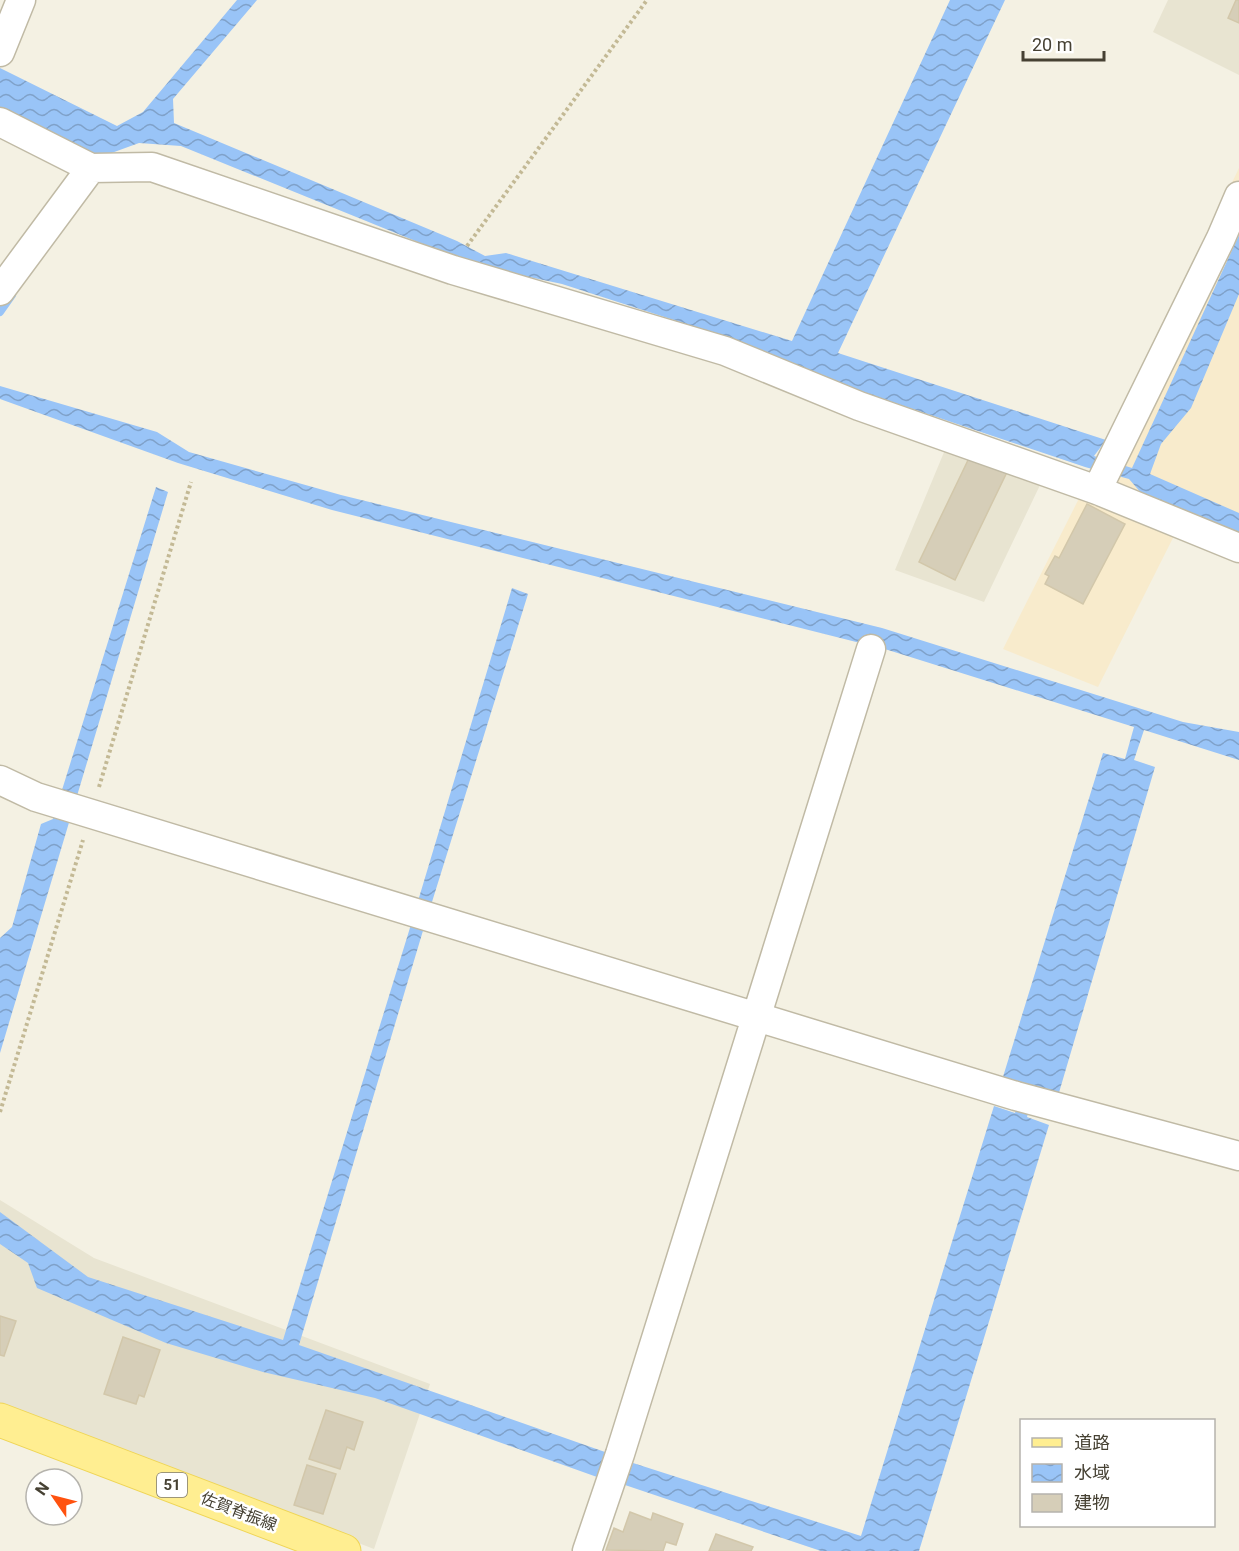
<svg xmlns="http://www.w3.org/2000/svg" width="1239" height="1551" font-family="Roboto,'Noto Sans JP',sans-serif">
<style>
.residential{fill:#e8e4d1}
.commercial{fill:#f8ebcc}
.water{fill:url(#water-waves)}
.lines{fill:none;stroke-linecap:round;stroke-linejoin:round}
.stream{stroke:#99c4f7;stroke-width:8}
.building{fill:#d6ceb8;stroke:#d2c7aa;stroke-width:1.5}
.minor-casing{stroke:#c0baa5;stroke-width:31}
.major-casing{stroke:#efd556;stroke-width:35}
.path{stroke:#c3b995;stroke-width:4;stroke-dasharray:3 3;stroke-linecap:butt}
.minor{stroke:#fff;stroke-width:28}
.major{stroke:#ffee91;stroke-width:33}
.labels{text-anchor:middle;stroke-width:5;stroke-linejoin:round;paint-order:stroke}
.shield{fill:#fff;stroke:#7e7a70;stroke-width:1.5}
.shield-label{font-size:15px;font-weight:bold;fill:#464133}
.street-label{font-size:16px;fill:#464133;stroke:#fff}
</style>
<defs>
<pattern id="water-waves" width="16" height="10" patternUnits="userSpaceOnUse" patternTransform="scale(1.5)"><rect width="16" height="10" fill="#99c4f7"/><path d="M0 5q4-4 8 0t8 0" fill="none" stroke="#7fa1c9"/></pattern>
</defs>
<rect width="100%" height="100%" fill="#f4f1e3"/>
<path class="residential" d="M 1168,0 L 1239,0 L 1239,75 L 1153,32 Z
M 947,445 L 1042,481 L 984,602 L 895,570 Z
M 0,1200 L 94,1258 L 430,1384 L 374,1549 L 0,1405 Z"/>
<path class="commercial" d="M 1239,168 L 1239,538 L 1184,516 L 1098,687 L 1003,649 L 1112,433 Z"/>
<path class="water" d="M 237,0 L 257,0 L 173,99 L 174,123 L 457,241 L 485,256 L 506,253 L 792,341 L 950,0 L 1005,0 L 838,353 L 1106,440 L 1094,456 L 1132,468 L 1239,235 L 1239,294 L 1191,408 L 1161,444 L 1150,474 L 1239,513 L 1239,532 L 1142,494 L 1129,479 L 1085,467 L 794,369 L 742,342 L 562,284 L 477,266 L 181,146 L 139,143 L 106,155 L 93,153 L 0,108 L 0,68 L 117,126 L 143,112 Z
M 0,386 L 157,432 L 189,452 L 341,495 L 882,628 L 1183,722 L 1239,732 L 1239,760 L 1144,730 L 1134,760 L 1155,767 L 1058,1096 L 1035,1090 L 1027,1117 L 1049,1125 L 919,1551 L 821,1551 L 625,1485 L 633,1463 L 861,1536 L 994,1106 L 1015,1113 L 1023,1086 L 1002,1080 L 1103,753 L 1125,759 L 1134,727 L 888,650 L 332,510 L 178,463 L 0,399 Z
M 156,487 L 168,492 L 0,1053 L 0,938 L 12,927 L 41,824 L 53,819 Z
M 512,588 L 528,594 L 422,934 L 299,1345 L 605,1452 L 597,1477 L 375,1398 L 263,1372 L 166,1343 L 37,1288 L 28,1263 L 0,1244 L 0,1212 L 88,1277 L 283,1340 L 409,931 Z"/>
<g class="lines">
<path class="stream" d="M 0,312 L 12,295"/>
</g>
<path class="building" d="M 1236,0 L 1239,0 L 1239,23 L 1228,18 Z
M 971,454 L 1007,472 L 955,580 L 919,562 Z
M 1087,504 L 1125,524 L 1083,604 L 1045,584 L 1049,576 L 1045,574 L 1055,556 L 1059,558 Z
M 0,1316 L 16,1321 L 4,1356 L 0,1355 Z
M 123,1337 L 160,1350 L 144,1397 L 139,1395 L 136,1404 L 104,1394 Z
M 326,1410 L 363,1422 L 354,1450 L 347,1447 L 340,1469 L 309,1459 Z
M 307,1465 L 336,1474 L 323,1514 L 294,1505 Z
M 630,1512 L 651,1520 L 653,1513 L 683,1524 L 676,1545 L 666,1542 L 663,1551 L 606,1550 L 614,1528 L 623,1532 Z
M 716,1534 L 753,1547 L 751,1551 L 709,1551 Z"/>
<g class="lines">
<g class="minor-casing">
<path id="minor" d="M 0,52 L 21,0
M 0,122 L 91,168 L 152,167 L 453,270 L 725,351 L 859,406 L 1097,490 L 1239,548
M 0,291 L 91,168
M 1097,490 L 1221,238 L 1239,196
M 0,780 L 36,797 L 1016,1096 L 1239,1156
M 587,1551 L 620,1454 L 871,649"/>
</g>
<g class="major-casing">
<path id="major" d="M 0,1420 L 344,1551"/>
</g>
<path class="path" d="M 467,246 L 647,0
M 99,787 L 191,482
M 0,1112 L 83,840"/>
<use href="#minor" class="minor"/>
<use href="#major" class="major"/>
</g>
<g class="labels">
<rect class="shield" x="157" y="1473" width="30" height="24" rx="4.5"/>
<g class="shield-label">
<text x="172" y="1490">51</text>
</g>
<g class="street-label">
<text transform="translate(239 1511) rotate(21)" y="6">佐賀脊振線</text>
</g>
</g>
<rect x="1020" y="1419" width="195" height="108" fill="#ffffff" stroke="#b5b3ad" stroke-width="1.5"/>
<rect x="1032" y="1438" width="30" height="9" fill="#ffee91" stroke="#b5b3ad" stroke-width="1.5"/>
<text x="1074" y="1449" font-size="18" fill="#464133">道路</text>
<rect x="1032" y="1464" width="30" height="18" fill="url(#water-waves)" stroke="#b5b3ad" stroke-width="1.5"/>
<text x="1074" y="1479" font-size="18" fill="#464133">水域</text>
<rect x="1032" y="1494" width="30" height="18" fill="#d6ceb8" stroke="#b5b3ad" stroke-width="1.5"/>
<text x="1074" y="1509" font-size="18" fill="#464133">建物</text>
<g transform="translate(54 1497) rotate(305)"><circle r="28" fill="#ffffff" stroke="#b5b3ad" stroke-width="1.5"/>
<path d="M0-4.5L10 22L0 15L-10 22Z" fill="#ff520f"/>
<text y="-9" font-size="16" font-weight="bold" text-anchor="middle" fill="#464133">N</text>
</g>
<path d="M1023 51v9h81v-9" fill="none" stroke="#464133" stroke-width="3"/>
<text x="1032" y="51" font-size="18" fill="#464133" stroke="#ffffff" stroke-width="4.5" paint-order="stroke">20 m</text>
</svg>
